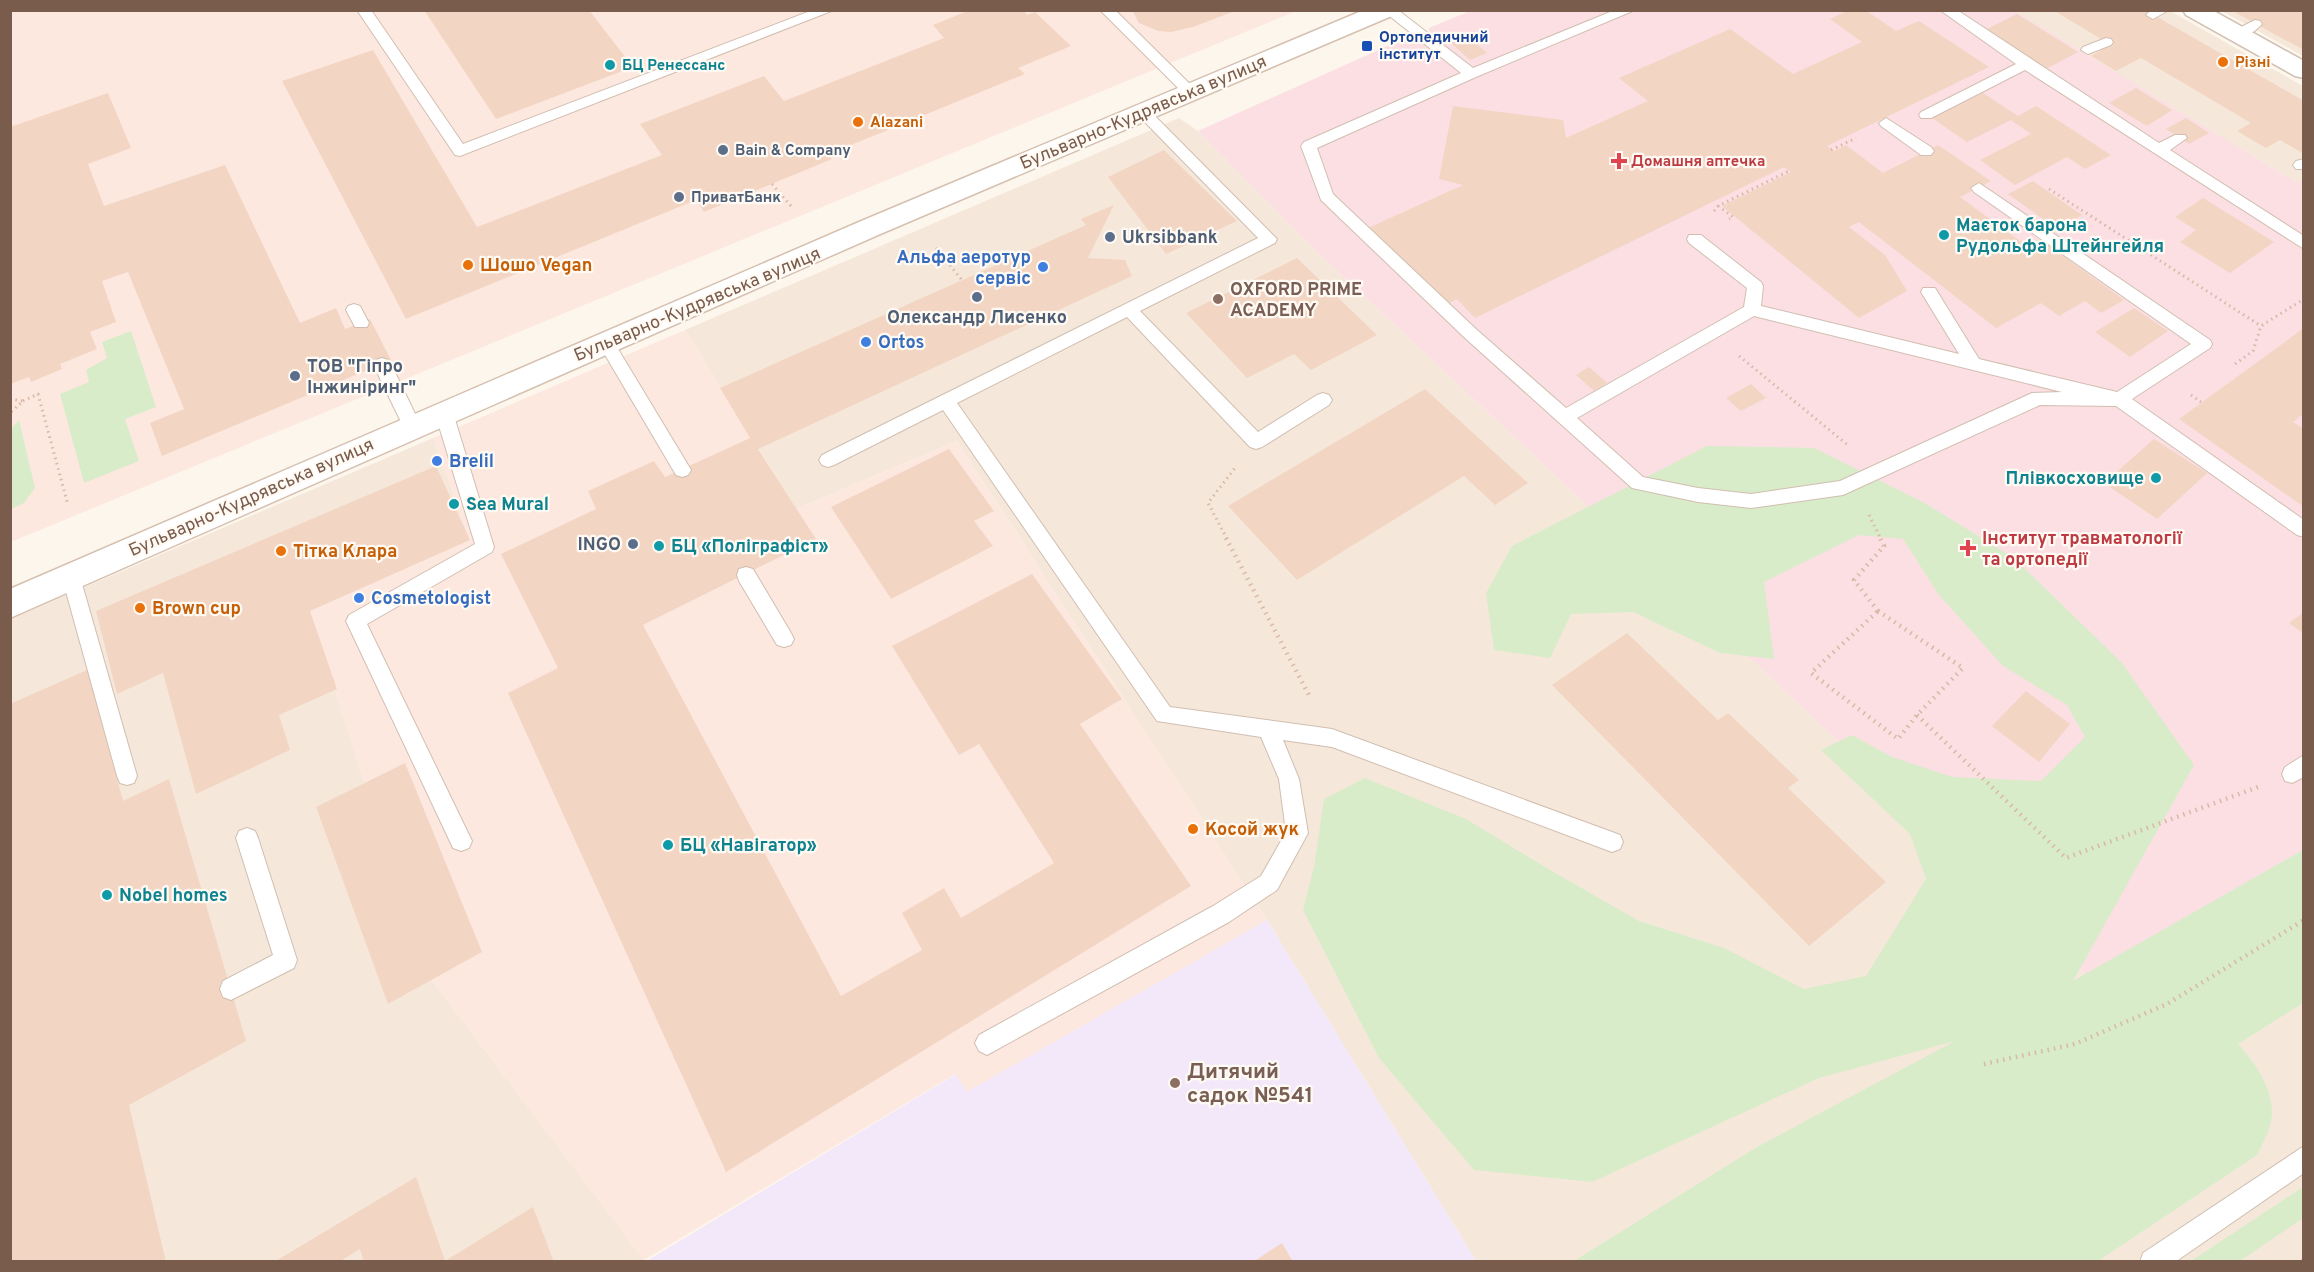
<svg xmlns="http://www.w3.org/2000/svg" width="2314" height="1272" font-family="Overpass,sans-serif">
<style>
.residential{fill:#f5e8da}
.commercial{fill:#fde8e0}
.education{fill:#f3e8fa}
.medical{fill:#fbdfe3}
.green{fill:#d8ecc9}
.building{fill:#f3d5c3}
.lines{fill:none;stroke-linecap:round;stroke-linejoin:round}
.service-casing{stroke:#d1beb0;stroke-width:2}
.minor-casing{stroke:#d1beb0;stroke-width:3}
.secondary-casing{stroke:#d6c0b0;stroke-width:3}
.path-far1{stroke:#d9b8a5;stroke-width:3;stroke-dasharray:1.5 4;stroke-linecap:butt}
.path{stroke:#d9b8a5;stroke-width:4.5;stroke-dasharray:1.5 5;stroke-linecap:butt}
.service{fill:#fff;fill-rule:evenodd}
.minor{fill:#fff;fill-rule:evenodd}
.secondary{fill:#fff;fill-rule:evenodd}
.transit-dot{fill:#1a4fb4;stroke:#fffaf3;stroke-width:2}
.food-dot{fill:#e8710a;stroke:#fffaf3;stroke-width:2}
.culture-dot{fill:#0f9aa8;stroke:#fffaf3;stroke-width:2}
.service-dot{fill:#5c6f8a;stroke:#fffaf3;stroke-width:2}
.health-dot{fill:#e0444e;stroke:#fffaf3;stroke-width:2}
.shop-dot{fill:#3f7fe0;stroke:#fffaf3;stroke-width:2}
.education-dot{fill:#8d6e63;stroke:#fffaf3;stroke-width:2}
.labels{text-anchor:middle;stroke-width:4.5;stroke-linejoin:round;paint-order:stroke}
.far-transit-label{font-size:15px;font-weight:bold;fill:#164399;stroke:#fffaf3;text-anchor:start}
.far-food-label{font-size:15px;font-weight:bold;fill:#c56008;stroke:#fffaf3;text-anchor:start}
.far-culture-label{font-size:15px;font-weight:bold;fill:#0d838f;stroke:#fffaf3;text-anchor:start}
.far-service-label{font-size:15px;font-weight:bold;fill:#4e5e75;stroke:#fffaf3;text-anchor:start}
.far-health-label{font-size:15px;font-weight:bold;fill:#be3a42;stroke:#fffaf3;text-anchor:start}
.street-label{font-size:18px;fill:#7a5c4d;stroke:#fffaf3}
.culture-label{font-size:18px;font-weight:bold;fill:#0d838f;stroke:#fffaf3;text-anchor:start}
.service-label{font-size:18px;font-weight:bold;fill:#4e5e75;stroke:#fffaf3;text-anchor:start}
.shop-label{font-size:18px;font-weight:bold;fill:#366cbe;stroke:#fffaf3;text-anchor:start}
.food-label{font-size:18px;font-weight:bold;fill:#c56008;stroke:#fffaf3;text-anchor:start}
.education-label{font-size:18px;font-weight:bold;fill:#785e54;stroke:#fffaf3;text-anchor:start}
.health-label{font-size:18px;font-weight:bold;fill:#be3a42;stroke:#fffaf3;text-anchor:start}
.near-education-label{font-size:21px;font-weight:bold;fill:#785e54;stroke:#fffaf3;text-anchor:start}
</style>
<rect width="100%" height="100%" fill="#fdf6ec"/>
<path class="residential" d="M 2014,11 L 2170,11 L 2303,86 L 2303,179 L 2297,183 Z
M 2222,11 L 2303,11 L 2303,56 Z
M 1179,118 L 1198,131 L 1311,246 L 2087,975 L 2303,850 L 2303,1261 L 1476,1261 L 1267,920 L 957,441 L 796,509 L 685,330 Z
M 433,438 L 470,540 L 310,611 L 424,970 L 645,1261 L 11,1261 L 10,619 Z"/>
<path class="commercial" d="M 11,11 L 1296,11 L 11,542 Z
M 685,330 L 796,509 L 957,441 L 1267,920 L 967,1092 L 955,1074 L 644,1260 L 424,970 L 310,611 L 469,540 L 433,438 Z"/>
<path class="education" d="M 1267,920 L 1476,1261 L 645,1262 L 956,1074 L 967,1092 Z"/>
<path class="medical" d="M 2014,10 L 2297,183 L 2303,179 L 2303,850 L 2087,975 L 1311,246 L 1198,131 L 1403,39 L 1414,41 L 1430,34 L 1429,28 L 1470,11 Z"/>
<path class="green" d="M 131,331 L 156,407 L 125,419 L 139,461 L 84,483 L 60,394 L 89,382 L 86,370 L 107,358 L 102,342 Z
M 19,420 L 35,488 L 24,503 L 11,509 L 11,429 Z
M 1707,446 L 1814,448 L 1923,502 L 2014,558 L 2122,663 L 2194,765 L 2073,981 L 2303,850 L 2303,1003 L 2238,1044 C 2258,1066 2280,1098 2269,1129 C 2266,1138 2261,1146 2257,1155 L 2098,1261 L 1574,1261 L 1757,1147 L 1955,1041 L 1819,1078 L 1592,1182 L 1474,1170 L 1379,1058 L 1303,910 L 1314,867 L 1324,799 L 1365,778 L 1466,819 L 1550,870 L 1639,921 L 1724,948 L 1804,989 L 1866,976 L 1926,879 L 1910,834 L 1821,750 L 1852,735 L 1892,757 L 1952,777 L 2041,781 L 2085,737 L 2067,705 L 2003,666 L 1939,595 L 1903,539 L 1859,535 L 1764,582 L 1774,659 L 1720,653 L 1633,612 L 1571,614 L 1550,658 L 1494,650 L 1486,593 L 1512,546 Z
M 2303,1187 L 2303,1218 L 2240,1261 L 2191,1261 Z"/>
<path class="building" d="M 424,10 L 589,10 L 633,67 L 496,119 Z
M 970,10 L 1023,10 L 1027,15 L 1035,12 L 1071,46 L 1018,68 L 1025,74 L 829,154 L 832,159 L 704,212 L 696,200 L 406,319 L 282,81 L 373,50 L 477,227 L 662,155 L 640,124 L 764,76 L 784,101 L 944,38 L 933,25 Z
M 1132,10 L 1235,10 L 1235,11 L 1193,27 L 1171,32 L 1158,31 L 1139,23 Z
M 1849,10 L 1865,10 L 1896,31 L 1919,21 L 1989,67 L 1827,146 L 1834,151 L 1846,145 L 1883,173 L 1938,145 L 1991,181 L 1960,197 L 2032,250 L 2045,243 L 2124,300 L 2101,313 L 2085,301 L 2059,316 L 2041,303 L 1996,328 L 1859,222 L 1849,227 L 1885,255 L 1907,291 L 1859,318 L 1722,206 L 1791,172 L 1784,167 L 1475,318 L 1457,299 L 1444,306 L 1366,229 L 1463,185 L 1439,179 L 1453,106 L 1563,120 L 1566,138 L 1648,101 L 1619,78 L 1730,29 L 1793,74 L 1862,42 L 1830,19 Z
M 2053,10 L 2145,10 L 2304,101 L 2304,154 L 2280,140 L 2266,148 L 2237,131 L 2251,123 L 2141,58 L 2116,71 L 2091,56 L 2111,45 Z
M 2231,10 L 2304,10 L 2304,50 L 2265,29 Z
M 2017,14 L 2078,52 L 2044,70 L 1983,31 Z
M 1468,37 L 1487,53 L 1470,60 L 1451,43 Z
M 2136,88 L 2172,110 L 2147,126 L 2109,103 Z
M 108,93 L 131,148 L 88,164 L 104,206 L 225,165 L 300,323 L 336,308 L 345,329 L 370,319 L 391,360 L 162,456 L 150,423 L 184,409 L 128,272 L 102,281 L 116,322 L 90,332 L 97,349 L 60,364 L 62,369 L 31,382 L 29,377 L 10,384 L 10,127 Z
M 1983,93 L 2018,116 L 2036,106 L 2111,155 L 2085,169 L 2067,157 L 2015,185 L 1980,160 L 2031,134 L 2011,120 L 1967,142 L 1932,118 Z
M 2186,118 L 2209,133 L 2189,144 L 2166,129 Z
M 1164,150 L 1237,221 L 1166,254 L 1108,177 Z
M 2033,181 L 2082,215 L 2057,229 L 2008,194 Z
M 2203,198 L 2274,242 L 2230,273 L 2180,242 L 2196,230 L 2175,217 Z
M 1114,205 L 1088,258 L 1125,260 L 1132,276 L 758,449 L 816,539 L 643,625 L 841,996 L 922,950 L 902,913 L 944,888 L 961,918 L 1054,863 L 979,744 L 959,755 L 892,646 L 1032,574 L 1122,699 L 1080,724 L 1191,886 L 726,1172 L 508,693 L 558,668 L 501,554 L 596,509 L 588,491 L 654,461 L 665,477 L 750,438 L 720,388 L 1086,225 L 1081,219 Z
M 1297,258 L 1377,335 L 1311,370 L 1294,354 L 1247,378 L 1186,313 Z
M 2134,308 L 2168,331 L 2130,357 L 2095,332 Z
M 2304,328 L 2304,413 L 2293,422 L 2304,429 L 2304,507 L 2179,419 Z
M 1589,367 L 1607,383 L 1594,391 L 1576,375 Z
M 1751,384 L 1766,398 L 1741,411 L 1726,398 Z
M 1425,389 L 1528,483 L 1495,505 L 1464,476 L 1297,580 L 1228,506 Z
M 2154,439 L 2207,473 L 2157,519 L 2104,483 Z
M 949,449 L 994,511 L 974,521 L 993,546 L 891,599 L 831,507 Z
M 436,466 L 470,540 L 310,611 L 337,689 L 279,715 L 290,750 L 196,794 L 163,673 L 117,694 L 96,611 Z
M 2304,612 L 2304,634 L 2289,623 Z
M 1627,633 L 1718,720 L 1728,713 L 1799,780 L 1788,788 L 1886,882 L 1809,946 L 1552,685 Z
M 87,670 L 123,801 L 169,779 L 246,1041 L 129,1105 L 166,1262 L 10,1262 L 10,704 Z
M 2026,691 L 2070,724 L 2039,762 L 1992,726 Z
M 405,763 L 482,952 L 388,1004 L 316,807 Z
M 416,1177 L 445,1261 L 533,1207 L 554,1262 L 364,1262 L 360,1249 L 339,1262 L 274,1262 Z
M 1282,1243 L 1293,1262 L 1253,1262 Z"/>
<g class="lines">
<g class="service-casing">
<path id="service" d="M 357,10 L 371,10 L 463,144 L 813,10 L 834,10 L 460,156 L 455,155 Z
M 1100,10 L 1115,10 L 1195,89 L 1197,92 L 1195,95 L 1185,95 Z
M 1382,10 L 1398,10 L 1473,68 L 1615,10 L 1635,10 L 1476,77 L 1317,148 L 1333,194 L 1477,330 L 1566,408 L 1744,307 L 1747,288 L 1689,243 L 1687,239 L 1689,235 L 1701,235 L 1761,282 L 1763,286 L 1761,306 L 1959,354 L 1921,292 L 1923,288 L 1935,288 L 1979,359 L 2117,392 L 2191,344 L 1974,192 L 1971,188 L 1979,183 L 2210,340 L 2212,344 L 2210,348 L 2132,399 L 2304,520 L 2304,537 L 2297,535 L 2116,406 L 2040,405 L 1843,495 L 1751,508 L 1698,502 L 1632,488 L 1465,338 L 1321,200 L 1301,146 L 1304,142 L 1461,73 ZM 1754,316 L 2062,392 L 2032,393 L 1840,481 L 1751,494 L 1698,488 L 1643,477 L 1577,418 Z
M 1940,10 L 1957,10 L 2159,143 L 2175,135 L 2185,135 L 2187,138 L 2170,150 L 2304,236 L 2304,249 L 2025,70 L 1931,118 L 1921,118 L 1919,115 L 1921,112 L 2016,64 Z
M 2151,10 L 2169,10 L 2153,19 L 2146,15 Z
M 2255,20 L 2260,21 L 2262,24 C 2256,31 2243,40 2233,37 L 2231,34 L 2233,31 Z
M 2106,38 L 2111,39 L 2113,42 L 2111,45 L 2088,54 L 2081,50 L 2083,47 Z
M 1143,107 L 1148,109 L 1277,239 L 1275,243 L 1140,311 L 1258,432 L 1317,395 L 1323,393 L 1329,395 L 1332,400 L 1329,405 L 1262,447 L 1256,449 L 1250,447 L 1127,317 L 957,403 L 1170,707 L 1332,729 L 1612,832 L 1620,835 L 1623,842 L 1620,849 L 1612,852 L 1332,747 L 1283,740 L 1299,779 L 1308,833 L 1277,890 L 1229,922 L 987,1055 L 979,1051 L 975,1043 L 979,1035 L 1213,906 L 1261,876 L 1286,832 L 1279,779 L 1261,737 L 1157,721 L 943,410 L 834,465 L 828,467 L 822,465 L 819,460 L 822,455 L 1258,238 L 1138,115 L 1136,112 Z
M 1886,118 L 1931,147 L 1934,151 L 1931,155 L 1921,155 L 1881,126 L 1879,123 Z
M 2304,159 L 2304,169 L 2296,169 L 2293,165 L 2296,161 Z
M 354,304 L 360,306 L 369,323 L 367,327 L 355,327 L 346,310 L 348,306 Z
M 606,337 L 612,339 L 688,465 L 691,470 L 688,475 L 682,477 L 676,475 L 598,343 L 600,339 Z
M 382,358 L 388,360 L 391,364 L 421,426 L 418,431 L 412,433 L 406,431 L 403,426 L 373,364 L 376,360 Z
M 444,406 L 450,408 L 453,413 L 494,547 L 492,552 L 367,624 L 472,841 L 469,848 L 461,851 L 453,848 L 346,621 L 349,615 L 475,544 L 435,413 L 438,408 Z
M 746,567 L 753,569 L 791,633 L 794,639 L 791,645 L 784,647 L 777,645 L 739,581 L 737,575 L 739,569 Z
M 71,569 L 78,571 L 80,577 L 137,776 L 134,783 L 127,785 L 120,783 L 117,776 L 62,577 L 64,571 Z
M 2304,755 L 2304,777 L 2292,783 L 2285,781 L 2282,774 L 2285,767 Z
M 247,828 L 255,831 L 258,838 L 297,960 L 294,968 L 231,1000 L 223,997 L 220,989 L 223,981 L 273,955 L 236,838 L 239,831 Z
M 2304,1146 L 2304,1173 L 2175,1262 L 2140,1262 L 2143,1253 Z"/>
</g>
<g class="minor-casing">
<path id="minor" d="M 2183,10 L 2212,10 L 2304,61 L 2304,78 L 2295,76 L 2186,15 Z"/>
</g>
<g class="secondary-casing">
<path id="secondary" d="M 1364,10 L 1397,10 L 1394,15 L 878,235 L 10,618 L 10,589 L 859,222 Z"/>
</g>
<path class="path-far1" d="M 1831,150 L 1856,138
M 772,184 L 791,206
M 2049,189 L 2261,326
M 1718,206 L 1733,217 L 1729,219
M 1714,211 L 1718,206 L 1789,171
M 936,248 L 962,280
M 1739,356 L 1849,446
M 2235,364 L 2253,351 L 2261,326 L 2304,299
M 2191,395 L 2201,402
M 10,399 L 23,401 L 10,413
M 23,401 L 38,394 L 68,505
M 1869,515 L 1881,539
M 1227,539 L 1208,503 L 1235,468"/>
<path class="path" d="M 1226,538 L 1310,697
M 1878,611 L 1854,580 L 1884,546 L 1880,538
M 1878,611 L 1963,668 L 1917,715 L 1898,739 L 1811,673 Z
M 1917,715 L 2066,858 L 2258,787
M 1984,1064 L 2075,1044 L 2167,1004 L 2304,920
M 2302,1262 L 2304,1260"/>
<use href="#service" class="service"/>
<use href="#minor" class="minor"/>
<use href="#secondary" class="secondary"/>
</g>
<rect class="transit-dot" x="1361" y="40" width="12" height="12" rx="3"/>
<g class="food-dot">
<circle cx="2223" cy="62" r="6"/>
<circle cx="858" cy="122" r="6"/>
<circle cx="468" cy="265" r="6"/>
<circle cx="281" cy="551" r="6"/>
<circle cx="140" cy="608" r="6"/>
<circle cx="1193" cy="829" r="6"/>
</g>
<g class="culture-dot">
<circle cx="610" cy="65" r="6"/>
<circle cx="1944" cy="235" r="6"/>
<circle cx="2156" cy="478" r="6"/>
<circle cx="454" cy="504" r="6"/>
<circle cx="659" cy="546" r="6"/>
<circle cx="668" cy="845" r="6"/>
<circle cx="107" cy="895" r="6"/>
</g>
<g class="service-dot">
<circle cx="723" cy="150" r="6"/>
<circle cx="679" cy="197" r="6"/>
<circle cx="1110" cy="237" r="6"/>
<circle cx="977" cy="297" r="6"/>
<circle cx="295" cy="376" r="6"/>
<circle cx="633" cy="544" r="6"/>
</g>
<g class="health-dot">
<path d="M1616 152h6v6h6v6h-6v6h-6v-6h-6v-6h6z"/>
<path d="M1965 539h6v6h6v6h-6v6h-6v-6h-6v-6h6z"/>
</g>
<g class="shop-dot">
<circle cx="1043" cy="267" r="6"/>
<circle cx="866" cy="342" r="6"/>
<circle cx="437" cy="461" r="6"/>
<circle cx="359" cy="598" r="6"/>
</g>
<g class="education-dot">
<circle cx="1218" cy="299" r="6"/>
<circle cx="1175" cy="1083" r="6"/>
</g>
<g class="labels">
<g class="far-transit-label">
<text x="1379" y="42">Ортопедичний<tspan x="1379" dy="17">інститут</tspan></text>
</g>
<g class="far-food-label">
<text x="2235" y="67">Різні</text>
<text x="870" y="127">Alazani</text>
</g>
<g class="far-culture-label">
<text x="622" y="70">БЦ Ренессанс</text>
</g>
<g class="far-service-label">
<text x="735" y="155">Bain &amp; Company</text>
<text x="691" y="202">ПриватБанк</text>
</g>
<g class="far-health-label">
<text x="1631" y="166">Домашня аптечка</text>
</g>
<g class="street-label">
<text transform="translate(1143 112) rotate(-23)" y="6">Бульварно-Кудрявська вулиця</text>
<text transform="translate(697 304) rotate(-23)" y="6">Бульварно-Кудрявська вулиця</text>
<text transform="translate(251 497) rotate(-24)" y="6">Бульварно-Кудрявська вулиця</text>
</g>
<g class="culture-label">
<text x="1956" y="231">Маєток барона<tspan x="1956" dy="21">Рудольфа Штейнгейля</tspan></text>
<text x="2144" y="484" text-anchor="end">Плівкосховище</text>
<text x="466" y="510">Sea Mural</text>
<text x="671" y="552">БЦ «Поліграфіст»</text>
<text x="680" y="851">БЦ «Навігатор»</text>
<text x="119" y="901">Nobel homes</text>
</g>
<g class="service-label">
<text x="1122" y="243">Ukrsibbank</text>
<text x="977" y="323" text-anchor="middle">Олександр Лисенко</text>
<text x="307" y="372">ТОВ "Гіпро<tspan x="307" dy="21">Інжиніринг"</tspan></text>
<text x="621" y="550" text-anchor="end">INGO</text>
</g>
<g class="shop-label">
<text x="1031" y="263" text-anchor="end">Альфа аеротур<tspan x="1031" dy="21">сервіс</tspan></text>
<text x="878" y="348">Ortos</text>
<text x="449" y="467">Brelil</text>
<text x="371" y="604">Cosmetologist</text>
</g>
<g class="food-label">
<text x="480" y="271">Шошо Vegan</text>
<text x="293" y="557">Тітка Клара</text>
<text x="152" y="614">Brown cup</text>
<text x="1205" y="835">Косой жук</text>
</g>
<g class="education-label">
<text x="1230" y="295">OXFORD PRIME<tspan x="1230" dy="21">ACADEMY</tspan></text>
</g>
<g class="health-label">
<text x="1982" y="544">Інститут травматології<tspan x="1982" dy="21">та ортопедії</tspan></text>
</g>
<g class="near-education-label">
<text x="1187" y="1078">Дитячий<tspan x="1187" dy="24">садок №541</tspan></text>
</g>
</g>
<rect width="2314" height="1272" fill="none" stroke="#7a5c4d" stroke-width="24"/>
</svg>
